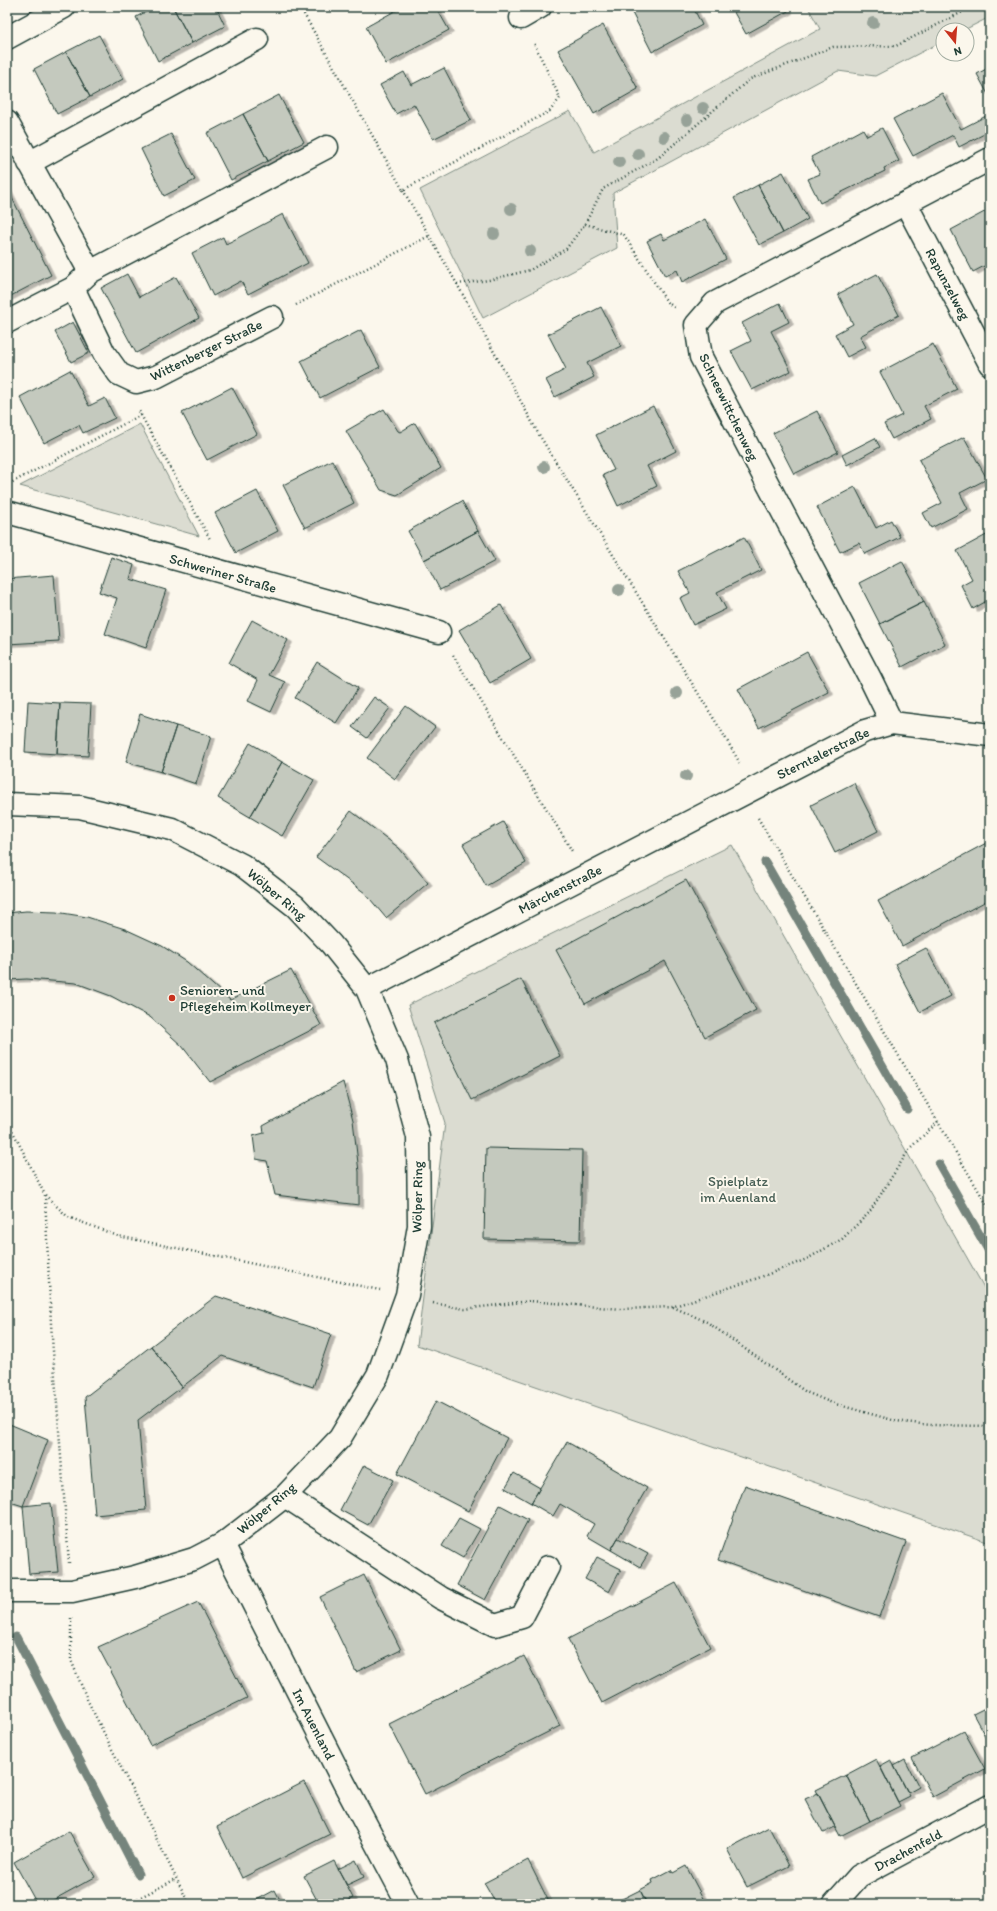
<svg xmlns="http://www.w3.org/2000/svg" width="997" height="1911" font-family="Itim,sans-serif">
<style>
.green{fill:#dbdcd1;stroke:#7d8c82}
.lines{fill:none;stroke-linecap:round;stroke-linejoin:round}
.stream{stroke:#74847b;stroke-width:9}
.building{fill:#c4c9be;stroke:#1f3d34;filter:url(#shadow)}
.minor-casing{stroke:#1f3d34;stroke-width:25}
.path{stroke:#1f3d34;stroke-width:2.5;stroke-dasharray:1 3;stroke-linecap:butt}
.minor{stroke:#fbf7ec;stroke-width:22}
.tree{fill:#97a298}
.poi-dot{fill:#c8321e;stroke:#fbf7ec;stroke-width:1.5}
.labels{text-anchor:middle;stroke-width:4;stroke-linejoin:round;paint-order:stroke}
.street-label{font-size:14px;fill:#1f3d34;stroke:#fbf7ec}
.poi-label{font-size:14px;fill:#1f3d34;stroke:#fbf7ec;text-anchor:start}
.park-label{font-size:14px;fill:#455d53;stroke:#fbf7ec}
</style>
<defs>
<filter id="shadow"><feDropShadow dx="4.5" dy="2.5" stdDeviation="0" flood-color="#0004"/></filter>
</defs>
<rect width="100%" height="100%" fill="#fbf7ec"/>
<filter id="ink" filterUnits="userSpaceOnUse"><feTurbulence type="fractalNoise" baseFrequency=".025" numOctaves="2"/><feDisplacementMap in="SourceGraphic" scale="8" xChannelSelector="R" yChannelSelector="G"/><feConvolveMatrix kernelMatrix="1 2 1 2 8 2 1 2 1" color-interpolation-filters="sRGB"/></filter>
<g filter="url(#ink)">
<path class="green" d="M 812,7 L 990,7 L 990,17 L 964,30 L 943,30 L 943,41 L 875,76 L 838,71 L 613,193 L 617,248 L 483,318 L 420,190 L 570,111 L 594,152 L 820,29 L 809,9 Z
M 140,424 L 199,536 L 20,486 Z
M 732,845 L 990,1298 L 990,1543 L 417,1345 L 445,1123 L 408,1005 Z"/>
<g class="lines">
<path class="stream" d="M 765,862 L 907,1109
M 939,1164 L 990,1253
M 16,1637 L 138,1874"/>
</g>
<path class="building" d="M 155,7 L 173,7 L 192,43 L 158,61 L 136,17 Z
M 173,7 L 216,7 L 225,26 L 192,43 Z
M 402,7 L 436,7 L 449,30 L 386,64 L 366,27 Z
M 629,7 L 693,7 L 702,25 L 652,52 Z
M 731,7 L 786,7 L 788,11 L 746,34 Z
M 603,25 L 638,89 L 594,114 L 558,50 Z
M 99,35 L 123,79 L 90,97 L 66,52 Z
M 66,52 L 90,97 L 57,114 L 34,69 Z
M 990,67 L 990,98 L 977,74 Z
M 444,68 L 471,120 L 433,139 L 414,104 L 396,114 L 380,85 L 404,72 L 411,85 Z
M 942,93 L 961,129 L 986,116 L 990,123 L 990,131 L 959,147 L 953,135 L 913,156 L 893,119 Z
M 279,95 L 304,142 L 268,161 L 243,114 Z
M 243,114 L 268,161 L 231,180 L 207,133 Z
M 882,128 L 899,161 L 884,168 L 885,171 L 820,203 L 808,179 L 820,174 L 811,157 L 863,129 L 867,136 Z
M 171,134 L 195,180 L 164,196 L 141,149 Z
M 783,172 L 808,219 L 783,233 L 758,185 Z
M 758,185 L 783,233 L 759,245 L 734,198 Z
M 7,188 L 51,275 L 7,298 Z
M 990,209 L 990,263 L 973,272 L 951,230 Z
M 283,214 L 308,263 L 248,294 L 241,281 L 213,296 L 192,253 L 223,237 L 226,244 Z
M 705,219 L 726,259 L 682,282 L 677,270 L 665,276 L 647,241 L 661,234 L 664,240 Z
M 127,274 L 139,297 L 176,277 L 199,318 L 136,353 L 101,288 Z
M 877,274 L 899,315 L 860,336 L 866,347 L 847,357 L 835,334 L 853,324 L 838,294 Z
M 780,303 L 789,322 L 771,331 L 791,371 L 752,390 L 731,351 L 751,341 L 742,323 Z
M 601,307 L 621,346 L 587,363 L 594,377 L 555,397 L 546,380 L 566,369 L 548,334 Z
M 73,322 L 89,353 L 71,362 L 55,332 Z
M 361,330 L 380,367 L 320,398 L 301,361 Z
M 933,344 L 957,389 L 924,406 L 931,419 L 892,439 L 884,424 L 902,415 L 880,372 Z
M 70,370 L 89,406 L 105,398 L 115,418 L 83,433 L 79,425 L 44,443 L 20,397 Z
M 232,387 L 257,434 L 207,460 L 182,413 Z
M 653,406 L 676,451 L 647,466 L 657,486 L 618,506 L 603,475 L 614,470 L 596,435 Z
M 384,409 L 398,431 L 400,432 L 415,423 L 441,468 L 397,495 L 381,490 L 346,431 Z
M 817,411 L 838,452 L 794,474 L 773,433 Z
M 964,437 L 987,479 L 960,493 L 968,509 L 931,528 L 923,513 L 942,503 L 919,460 Z
M 875,438 L 880,447 L 847,465 L 842,455 Z
M 332,460 L 354,503 L 305,528 L 283,485 Z
M 855,487 L 876,528 L 891,520 L 900,537 L 865,554 L 859,543 L 840,552 L 817,507 Z
M 257,491 L 278,531 L 236,553 L 215,513 Z
M 462,501 L 478,531 L 424,560 L 408,531 Z
M 478,531 L 495,561 L 440,590 L 424,560 Z
M 990,533 L 990,599 L 973,609 L 961,585 L 972,579 L 957,551 Z
M 744,537 L 761,570 L 717,592 L 726,609 L 693,625 L 680,598 L 690,593 L 678,571 Z
M 111,557 L 134,565 L 130,579 L 166,590 L 146,648 L 105,634 L 117,598 L 99,592 Z
M 902,561 L 924,602 L 880,624 L 859,583 Z
M 54,575 L 59,641 L 7,644 L 7,579 Z
M 924,602 L 945,644 L 902,667 L 880,624 Z
M 501,605 L 531,659 L 490,683 L 459,630 Z
M 252,620 L 288,640 L 269,675 L 285,682 L 271,712 L 248,701 L 258,680 L 229,663 Z
M 807,652 L 829,692 L 759,728 L 738,689 Z
M 317,662 L 358,688 L 336,723 L 295,698 Z
M 374,697 L 390,708 L 367,738 L 352,727 Z
M 28,701 L 60,703 L 57,754 L 25,752 Z
M 60,703 L 91,704 L 88,756 L 57,754 Z
M 406,706 L 435,727 L 395,779 L 367,758 Z
M 140,714 L 176,726 L 161,772 L 126,762 Z
M 176,726 L 211,736 L 196,784 L 161,772 Z
M 250,743 L 282,762 L 250,817 L 218,798 Z
M 282,762 L 314,780 L 282,836 L 250,817 Z
M 854,783 L 878,831 L 835,853 L 811,805 Z
M 351,811 L 399,848 L 428,883 L 386,918 L 365,893 L 316,857 Z
M 503,822 L 526,863 L 486,886 L 463,844 Z
M 990,841 L 990,899 L 902,946 L 878,901 Z
M 686,880 L 756,1010 L 705,1037 L 665,961 L 585,1004 L 556,950 Z
M 26,911 L 56,912 L 87,917 L 125,929 L 162,946 L 187,962 L 230,1000 L 291,970 L 321,1025 L 210,1082 L 182,1046 L 150,1017 L 111,996 L 76,983 L 27,979 L 7,980 L 7,913 Z
M 926,948 L 951,996 L 920,1012 L 895,964 Z
M 521,979 L 560,1056 L 472,1100 L 434,1023 Z
M 343,1082 L 353,1120 L 359,1172 L 359,1205 L 275,1195 L 267,1161 L 256,1159 L 253,1136 L 264,1133 L 263,1126 Z
M 486,1148 L 582,1150 L 580,1241 L 484,1239 Z
M 216,1296 L 331,1334 L 313,1387 L 222,1356 L 182,1387 L 151,1346 Z
M 151,1346 L 182,1387 L 138,1420 L 146,1510 L 95,1515 L 85,1397 Z
M 436,1401 L 507,1438 L 468,1511 L 397,1474 Z
M 7,1423 L 48,1440 L 23,1506 L 7,1501 Z
M 567,1442 L 647,1488 L 611,1550 L 587,1536 L 594,1524 L 560,1504 L 553,1516 L 531,1503 Z
M 364,1465 L 393,1480 L 368,1525 L 340,1510 Z
M 514,1473 L 540,1488 L 531,1503 L 505,1488 Z
M 745,1485 L 906,1542 L 879,1617 L 718,1560 Z
M 51,1503 L 58,1572 L 29,1574 L 23,1506 Z
M 500,1505 L 528,1520 L 485,1600 L 457,1585 Z
M 459,1518 L 480,1529 L 463,1558 L 442,1546 Z
M 618,1538 L 648,1554 L 640,1567 L 611,1550 Z
M 597,1557 L 621,1569 L 609,1592 L 585,1579 Z
M 364,1575 L 401,1650 L 356,1672 L 320,1597 Z
M 676,1583 L 710,1647 L 602,1703 L 568,1639 Z
M 198,1602 L 247,1698 L 150,1745 L 98,1647 Z
M 524,1656 L 560,1726 L 425,1794 L 389,1724 Z
M 987,1707 L 990,1713 L 990,1745 L 973,1714 Z
M 964,1731 L 985,1769 L 933,1797 L 912,1758 Z
M 876,1759 L 900,1806 L 870,1821 L 846,1775 Z
M 891,1760 L 910,1796 L 898,1802 L 880,1766 Z
M 905,1760 L 919,1787 L 908,1793 L 894,1766 Z
M 846,1775 L 870,1821 L 840,1836 L 816,1790 Z
M 304,1782 L 330,1834 L 242,1878 L 217,1827 Z
M 818,1793 L 835,1827 L 823,1833 L 805,1799 Z
M 769,1827 L 789,1866 L 747,1887 L 727,1849 Z
M 69,1831 L 95,1877 L 46,1904 L 37,1904 L 14,1862 Z
M 356,1860 L 364,1877 L 347,1885 L 338,1869 Z
M 528,1860 L 550,1904 L 496,1904 L 484,1883 Z
M 334,1861 L 353,1898 L 342,1904 L 319,1904 L 304,1876 Z
M 686,1866 L 706,1904 L 647,1904 L 640,1890 L 653,1883 L 652,1880 L 671,1870 L 673,1873 Z
M 275,1890 L 282,1904 L 249,1904 Z
M 640,1890 L 647,1904 L 617,1904 L 616,1902 Z"/>
<g class="lines">
<g class="minor-casing">
<path id="minor" d="M 521,18 L 540,7
M 7,38 L 64,7
M 7,122 L 90,272
M 29,163 L 257,39
M 906,204 L 990,364
M 73,288 L 104,353 L 119,374 L 136,382 L 156,377 L 272,317
M 7,322 L 73,288 L 90,272 L 327,147
M 7,512 L 439,632
M 892,723 L 870,678 L 701,357 L 696,325 L 715,303 L 990,159
M 7,804 L 80,807 L 172,829 L 242,865 L 295,906 L 331,944 L 367,989 L 397,1060 L 418,1137 L 419,1226 L 407,1295 L 378,1375 L 340,1438 L 285,1496 L 223,1544 L 194,1559 L 135,1577 L 72,1591 L 7,1591
M 367,989 L 865,731 L 892,723 L 990,735
M 285,1496 L 441,1598 L 495,1625 L 522,1617 L 548,1567
M 223,1544 L 344,1783 L 408,1904
M 834,1904 L 859,1876 L 990,1806"/>
</g>
<path class="path" d="M 300,7 L 403,190 L 550,111 L 560,98 L 534,43
M 403,190 L 457,284 L 538,433 L 722,732 L 741,765
M 585,224 L 624,235 L 667,302 L 675,308
M 457,284 L 489,280 L 530,270 L 566,249 L 585,224 L 603,189 L 658,158 L 750,79 L 833,47 L 896,46 L 972,7
M 296,305 L 429,236
M 141,415 L 210,539
M 9,484 L 141,415 L 138,409
M 453,655 L 572,851
M 758,818 L 990,1210
M 7,1120 L 45,1195 L 51,1324 L 69,1563
M 45,1195 L 68,1217 L 118,1236 L 380,1290
M 433,1303 L 465,1309 L 530,1301 L 621,1309 L 672,1307 L 761,1277 L 807,1259 L 842,1239 L 869,1213 L 910,1148 L 938,1122
M 673,1307 L 707,1322 L 806,1392 L 832,1403 L 896,1421 L 930,1425 L 990,1426
M 71,1618 L 71,1660 L 87,1699 L 189,1904
M 127,1904 L 176,1879"/>
<use href="#minor" class="minor"/>
</g>
<g class="tree">
<circle cx="873" cy="23" r="6"/>
<circle cx="703" cy="108" r="6"/>
<circle cx="687" cy="120" r="6"/>
<circle cx="664" cy="137" r="6"/>
<circle cx="638" cy="154" r="6"/>
<circle cx="619" cy="162" r="6"/>
<circle cx="511" cy="209" r="6"/>
<circle cx="494" cy="234" r="6"/>
<circle cx="530" cy="251" r="6"/>
<circle cx="544" cy="467" r="6"/>
<circle cx="619" cy="590" r="6"/>
<circle cx="677" cy="693" r="6"/>
<circle cx="686" cy="776" r="6"/>
</g>
</g>
<circle class="poi-dot" cx="172" cy="998" r="4"/>
<g class="labels">
<g class="street-label">
<text transform="translate(948 284) rotate(62)" y="5">Rapunzelweg</text>
<text transform="translate(206 350) rotate(-26)" y="5">Wittenberger Straße</text>
<text transform="translate(729 407) rotate(64)" y="5">Schneewittchenweg</text>
<text transform="translate(223 573) rotate(16)" y="5">Schweriner Straße</text>
<text transform="translate(823 753) rotate(-26)" y="5">Sterntalerstraße</text>
<text transform="translate(560 889) rotate(-27)" y="5">Märchenstraße</text>
<text transform="translate(277 894) rotate(40)" y="5">Wölper Ring</text>
<text transform="translate(417 1197) rotate(-89)" y="5">Wölper Ring</text>
<text transform="translate(266 1508) rotate(-40)" y="5">Wölper Ring</text>
<text transform="translate(314 1724) rotate(63)" y="5">Im Auenland</text>
<text transform="translate(908 1850) rotate(-28)" y="5">Drachenfeld</text>
</g>
<g class="poi-label">
<text x="180" y="995">Senioren- und<tspan x="180" dy="16">Pflegeheim Kollmeyer</tspan></text>
</g>
<g class="park-label">
<text x="738" y="1186">Spielplatz<tspan x="738" dy="16">im Auenland</tspan></text>
</g>
</g>
<rect width="997" height="1911" fill="none" stroke="#fbf7ec" stroke-width="24"/>
<rect x="12" y="12" width="973" height="1887" fill="none" stroke="#1f3d34" stroke-width="1.5" filter="url(#ink)"/>
<g transform="translate(955 42) rotate(163)"><circle r="19" fill="#fbf7ec" stroke="#a3ada2"/>
<path d="M0-3L7 15L0 10L-7 15Z" fill="#c8321e"/>
<text y="-6" font-size="11" font-weight="bold" text-anchor="middle" fill="#1f3d34">N</text>
</g>
</svg>
